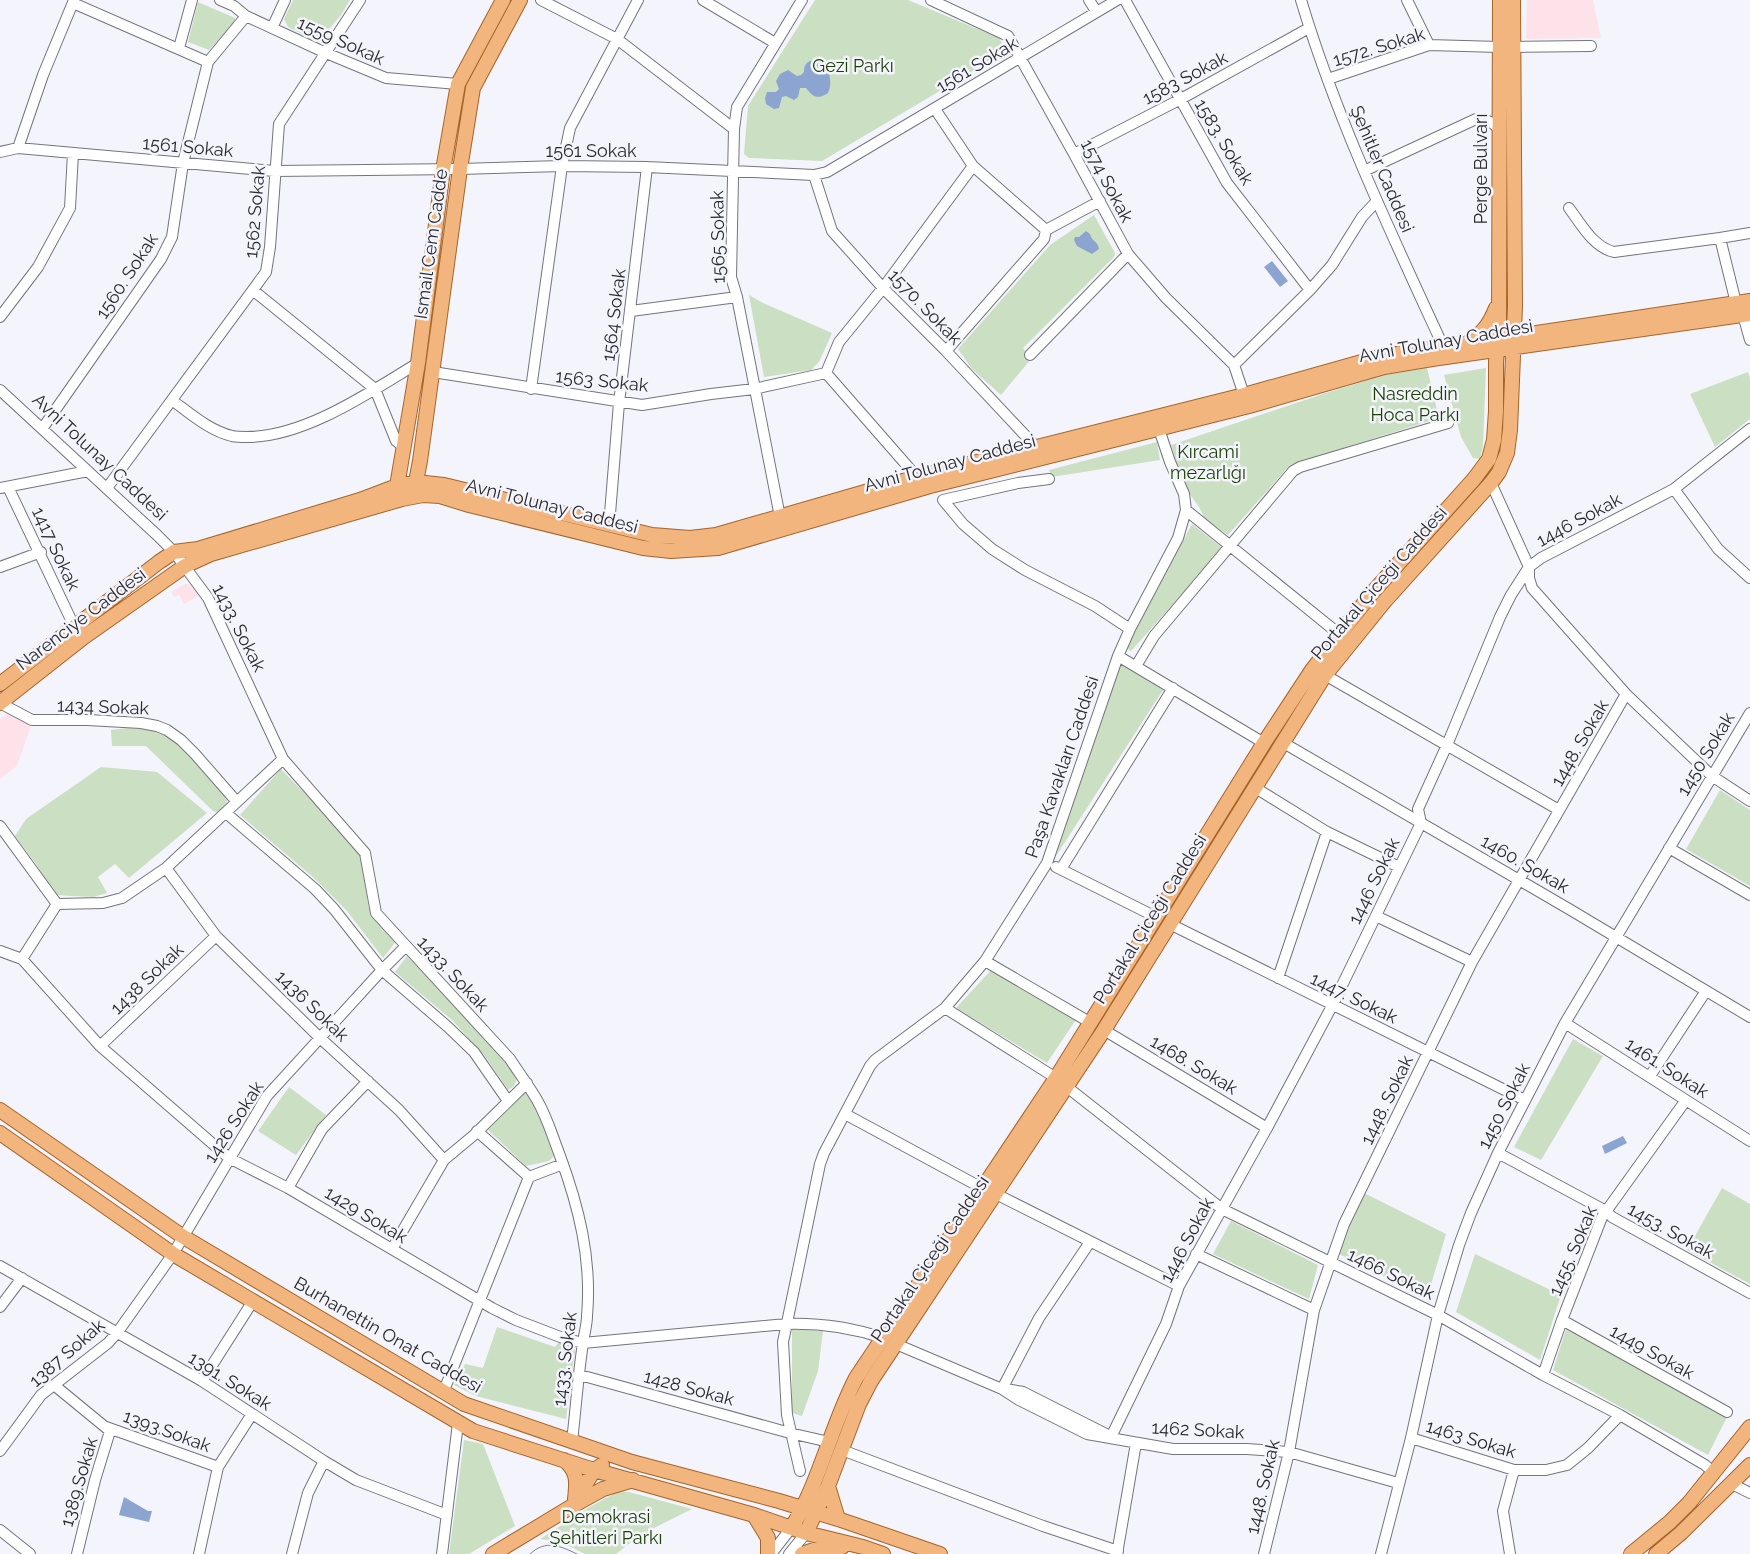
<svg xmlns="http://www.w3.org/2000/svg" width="1750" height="1554" font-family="Raleway,sans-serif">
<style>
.commercial{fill:#fde3e9}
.green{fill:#cbdfc2}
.water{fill:#8ba4d0}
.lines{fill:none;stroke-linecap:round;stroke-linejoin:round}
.minor-casing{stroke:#74757c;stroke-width:12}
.major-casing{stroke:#a66429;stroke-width:16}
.minor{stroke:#fff;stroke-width:10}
.major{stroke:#f2b57d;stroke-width:14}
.tram{stroke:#828388;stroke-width:1}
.labels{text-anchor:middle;stroke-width:5;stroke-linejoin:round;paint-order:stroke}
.street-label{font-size:18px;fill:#292a2d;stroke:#f3f4fc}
.park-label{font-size:18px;fill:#1b3f00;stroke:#f3f4fc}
</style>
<rect width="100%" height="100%" fill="#f3f4fc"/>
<path class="commercial" d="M 1527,0 L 1593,0 L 1601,38 L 1526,39 Z
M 185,584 L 188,584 L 193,588 L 198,596 L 184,604 L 179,595 L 174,597 L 171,592 Z
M 8,713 L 31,726 L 17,766 L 0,779 L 0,719 Z"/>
<path class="green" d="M 293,0 L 350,0 L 341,15 L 318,42 L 288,27 L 284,19 Z
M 815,0 L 908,0 L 999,38 L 1007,51 L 822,161 L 749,158 L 744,154 L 748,106 Z
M 198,2 L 235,18 L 235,22 L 209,50 L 188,42 Z
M 1094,215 L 1115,253 L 1114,257 L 1023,348 L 1031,359 L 1001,395 L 972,369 L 958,349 L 1050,245 Z
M 749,295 L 763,303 L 832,333 L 819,362 L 811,370 L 764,377 Z
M 1427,368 L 1439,418 L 1290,465 L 1228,535 L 1205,519 L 1199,507 L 1184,486 L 1171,445 L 1326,393 L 1385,375 Z
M 1486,368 L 1483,446 L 1480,459 L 1473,458 L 1461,437 L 1444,375 Z
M 1748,372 L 1750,379 L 1750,419 L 1715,447 L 1690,394 Z
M 1157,442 L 1160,460 L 1051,477 L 1049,470 Z
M 1192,524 L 1221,547 L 1185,591 L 1131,651 L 1126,648 Z
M 1120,664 L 1163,690 L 1056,856 L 1095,733 Z
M 129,728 C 142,729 155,729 167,735 C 179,740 224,790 227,802 L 220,811 L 217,812 L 213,811 L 146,746 L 112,746 L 111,730 Z
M 101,767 L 157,772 L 207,813 L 129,878 L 115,864 L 98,877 L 107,893 L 93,897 L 55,895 L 36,864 L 15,836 L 26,819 Z
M 281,769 L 354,844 L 360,854 L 369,909 L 397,940 L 383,958 L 347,911 L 314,878 L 240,815 Z
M 1720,790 L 1750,810 L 1750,886 L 1686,849 Z
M 407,956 L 513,1065 L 518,1076 L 514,1086 L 508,1090 L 485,1056 L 452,1020 L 395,972 Z
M 993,968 L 1077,1018 L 1047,1063 L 956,1008 Z
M 1573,1039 L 1603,1056 L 1541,1160 L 1514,1147 Z
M 289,1087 L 326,1115 L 296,1155 L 258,1131 Z
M 527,1091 L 534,1099 L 554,1156 L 549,1161 L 526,1166 L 488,1130 Z
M 1722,1188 L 1750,1204 L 1750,1284 L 1687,1250 Z
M 1364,1193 L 1446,1234 L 1427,1298 L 1337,1253 Z
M 1231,1221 L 1318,1265 L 1309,1299 L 1213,1254 Z
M 1475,1254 L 1561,1295 L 1540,1360 L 1456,1312 Z
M 497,1327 L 555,1347 L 559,1342 L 575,1349 L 566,1419 L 476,1396 L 454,1385 L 465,1364 L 483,1368 Z
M 792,1329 L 823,1331 L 818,1371 L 802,1416 L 792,1413 Z
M 1566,1329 L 1728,1415 L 1708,1455 L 1553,1370 Z
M 464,1440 L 483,1444 L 515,1526 L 469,1554 L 449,1554 Z
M 619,1491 L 629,1492 L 692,1509 L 654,1528 L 631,1542 L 616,1554 L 585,1554 L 561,1542 L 540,1539 L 588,1508 Z"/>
<path class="water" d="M 815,60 L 822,61 L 829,65 C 828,75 833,82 828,93 C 817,100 813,97 806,88 L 800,88 L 798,97 L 794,100 L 786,96 L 782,97 L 779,108 L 774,109 L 766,104 L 765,98 L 767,92 L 776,92 L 779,89 L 776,81 L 780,74 L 788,70 L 797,76 L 801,75 L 804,72 C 804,64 807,61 815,60 Z
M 1086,231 L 1090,234 L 1091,237 C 1094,242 1098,242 1099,249 L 1092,254 L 1077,246 L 1074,240 L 1075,237 L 1079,237 Z
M 1272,261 L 1288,281 L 1280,287 L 1264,267 Z
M 1623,1136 L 1627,1143 L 1605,1154 L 1602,1146 Z
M 124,1497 L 148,1511 L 152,1511 L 149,1522 L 119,1515 Z"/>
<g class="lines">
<g class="minor-casing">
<path id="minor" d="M 220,0 L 234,6 L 246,16 L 326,53 L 386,78 L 458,84
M 541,0 L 617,39 L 734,129
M 703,0 L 775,43
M 931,0 L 1008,36 L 1074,154 L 1128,254 L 1166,298 L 1234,365 L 1244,395
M 1089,0 L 1096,11
M 1125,0 L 1227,183 L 1310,290
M 1301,0 C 1337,120 1391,233 1443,346
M 1407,0 L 1429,45
M 73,3 L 208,62
M 272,28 L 285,0
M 1513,47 L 1591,46
M 179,48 L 192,0
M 1328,79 L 1429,45 L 1499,47
M 935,109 L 973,166 L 1046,230
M 18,148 L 43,75 L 74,0
M 0,152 L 18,148 L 274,171 L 460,169 L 562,166 L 647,167 L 814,175 L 827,172 L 1117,0
M 1074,154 L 1179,100 L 1309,28
M 1364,171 L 1476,119 C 1487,119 1492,122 1500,130
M 814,175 L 832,231 L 883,288 L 946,351 L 1037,448
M 1569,208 C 1581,224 1593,247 1614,252 L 1720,238 L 1750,233
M 1720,238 L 1736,303
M 254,291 L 375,389 L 396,441 L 404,447
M 631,311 L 737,297
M 1743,315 L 1750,340
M 0,317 L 38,267 L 70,208 L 73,153
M 946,351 L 1044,239 L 1046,230 L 1100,201
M 1030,355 L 1128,254
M 1234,365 L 1310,290 L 1332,265 L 1362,217 L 1376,202
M 433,372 L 642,405 L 711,394 L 754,389 L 826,373
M 826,373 L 839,342 L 883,288 L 973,166
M 826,373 L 917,477
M 531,389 L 562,166 L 570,128 L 638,0
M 0,390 L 157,535 L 174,552 L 208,598 L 283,759 L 365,853 L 376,913 L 510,1059 C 519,1073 529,1086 537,1100 C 547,1117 552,1135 559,1153 C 579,1207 592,1259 587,1316 C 587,1325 584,1334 583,1343 C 578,1375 576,1408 572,1441
M 173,401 C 191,414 210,431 232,436 C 237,437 242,437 247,437 C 305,437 370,392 418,363
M 42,429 L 161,259 L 172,237 L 183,163 L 208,62 L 246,16
M 1049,479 L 1018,483 L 943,500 L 963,524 L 992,549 L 1025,570 L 1095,606 L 1130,629
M 1491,483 L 1529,567 L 1529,578 L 1532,588 L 1626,694 L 1712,776 L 1750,801
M 8,487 L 74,626
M 0,488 L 88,471
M 107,488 L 266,272 L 270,247 L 279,124 L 360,0
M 1674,489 L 1718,549 L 1750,578
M 1186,510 L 1339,634
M 780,517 L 737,297 L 731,277 L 734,129 L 737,107 L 802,0
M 609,526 L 619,403 L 647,167
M 0,567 L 41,552
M 1118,656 L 1264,743
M 1136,666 L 1154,636 L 1293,471 L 1300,467 L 1448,423
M 1325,675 L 1559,810
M 0,703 L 32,720 L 88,720 L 141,723 L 157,726 L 167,730 L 181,740 L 195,754 L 237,802
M 1282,742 L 1569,909 L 1750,1017
M 1254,787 L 1327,832 L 1399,867
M 226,813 L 315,889 L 334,909 L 382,970 L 448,1027 L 474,1052 L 508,1101
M 0,826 L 57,904
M 1669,848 L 1750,895
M 1056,867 L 1156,917
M 166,868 L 216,936 L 319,1037 L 399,1110 L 444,1160
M 1061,869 L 1173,688
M 1376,916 L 1472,962
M 1170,924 L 1525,1100
M 0,951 L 22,959 L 100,1046 L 229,1158 L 288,1188 L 492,1308 L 516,1320 L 563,1338 L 583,1343 L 786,1324 C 817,1323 853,1328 883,1338
M 22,959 L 57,904 L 103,903 L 122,898 L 166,868 L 283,759
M 985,961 L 1091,1023
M 1278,978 L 1327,832
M 945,1008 L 1056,1078
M 1565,1023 L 1750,1141
M 1104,1030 L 1267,1128
M 100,1046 L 216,936
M 1650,1076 L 1706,991
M 1067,1087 L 1222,1209 L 1438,1315 L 1543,1375 L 1620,1415 L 1705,1465 L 1713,1472
M 845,1114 L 982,1188
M 477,1131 L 529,1177
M 1498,1153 L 1606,1211 L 1612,1217 L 1750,1293
M 288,1188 L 322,1129 L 368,1081
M 996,1194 L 1179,1286
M 392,1249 L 444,1160 L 474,1135 L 527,1083
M 1196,1254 L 1314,1310
M 0,1266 L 202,1381 L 324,1461 L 356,1480 L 447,1515
M 0,1307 L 22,1278
M 1562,1320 L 1727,1412
M 896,1344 L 1002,1389 L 1019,1400 L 1087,1434 L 1173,1449 L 1247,1449 L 1289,1452 L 1398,1483
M 580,1375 L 790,1433 L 829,1442
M 1543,1375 L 1562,1320 L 1602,1217 L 1686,1100
M 202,1381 L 253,1301
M 54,1385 L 110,1431 L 95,1480 L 77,1554
M 1002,1389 L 1039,1318 L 1090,1242
M 1006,1389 L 1023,1392 L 1106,1434
M 443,1393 L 529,1177 L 563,1164
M 106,1427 L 218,1467
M 1111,1437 L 1166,1324 L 1179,1286 L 1267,1128 L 1332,1006 L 1421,823 L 1418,809 L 1447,745 L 1500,617 L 1511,595 L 1529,567 L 1541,558 L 1674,489 L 1750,429
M 1411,1438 L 1514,1470 L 1546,1470 L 1567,1465 L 1588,1448 L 1620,1415
M 842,1450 L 1043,1526 L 1118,1551
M 0,1451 L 41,1395 L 108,1343 L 117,1333 L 173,1254 L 267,1096 L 382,970 L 406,946
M 800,1471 L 787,1415 L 783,1342 L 820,1164 L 824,1153 L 870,1066 L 875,1060 L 945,1008 L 985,961 L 1042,871 L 1047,863 L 1118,656 L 1130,629 L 1178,538 L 1186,510 L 1184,494 L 1170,462 L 1159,429
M 1732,1484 L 1750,1493
M 0,1530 L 30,1554
M 199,1554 L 218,1467 L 252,1414
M 292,1554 L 308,1493 L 324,1461
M 442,1554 L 458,1423
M 771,1554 L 792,1527
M 789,1554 L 806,1533
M 1117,1554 L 1136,1443
M 1264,1554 L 1289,1452 L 1314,1310 L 1344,1224 L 1472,962 L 1626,694
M 1381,1554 L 1411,1438 L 1438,1315 L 1459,1245 L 1471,1213 L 1498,1153 L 1565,1023 L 1750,713
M 1510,1554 L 1503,1511 L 1514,1470"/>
</g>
<g class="major-casing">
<path id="major" d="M 1470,341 C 1484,332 1490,323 1496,308
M 397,486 L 418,363 L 443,170 L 458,84 L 503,0
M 413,488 L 416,482 L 420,461 L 460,169 L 473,88 L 520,0
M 0,684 L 159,562 L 174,552 L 198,549 L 360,500 L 397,486 L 416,482 L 444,485 L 652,535 L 690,538 L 716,535 L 917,477 L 1244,395 L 1383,356 L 1750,301
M 0,703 L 84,637 L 185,566 L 211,554 L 402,499 L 423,495 L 440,496 L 469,505 L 643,548 L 671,551 L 718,548 L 930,486 L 1249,406 L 1384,367 L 1432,359 L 1750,314
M 0,1110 L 182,1236 L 464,1404 L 632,1462 L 779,1501 L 838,1519 L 940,1554
M 0,1133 L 173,1254 L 473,1431 L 594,1470 L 754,1515 L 806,1533 L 863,1547 L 883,1554
M 564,1460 C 578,1471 577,1482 575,1499
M 828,1486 L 838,1519
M 574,1504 L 594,1470 L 602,1465
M 754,1515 L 768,1538 L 768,1554
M 792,1527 C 820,1481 831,1426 856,1378 L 1056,1078 L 1264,743 L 1312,670 L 1372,593 L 1474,479 L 1489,459 L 1494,440 L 1496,411 L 1496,362 L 1499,324 L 1500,0
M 806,1533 L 828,1486 L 859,1404 L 871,1381 L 1104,1030 L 1325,675 L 1384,602 L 1491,483 L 1499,472 L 1507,453 L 1510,430 L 1515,306 L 1513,0
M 493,1554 L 574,1505 L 603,1489 L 633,1480
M 802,1554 L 819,1548 L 842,1547
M 1631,1554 L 1670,1522 L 1689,1503 L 1750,1427
M 1656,1554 L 1681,1533 L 1750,1465"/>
</g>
<use href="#minor" class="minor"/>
<use href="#major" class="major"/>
<path class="tram" d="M 530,1554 C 546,1539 560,1546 577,1554"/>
</g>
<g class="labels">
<g class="street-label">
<text transform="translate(341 41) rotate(24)" y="6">1559 Sokak</text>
<text transform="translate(1379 47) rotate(-17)" y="6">1572. Sokak</text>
<text transform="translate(977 65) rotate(-31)" y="6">1561 Sokak</text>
<text transform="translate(1185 78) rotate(-28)" y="6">1583 Sokak</text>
<text transform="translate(1224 142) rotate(59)" y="6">1583. Sokak</text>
<text transform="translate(188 147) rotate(5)" y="6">1561 Sokak</text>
<text x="591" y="157">1561 Sokak</text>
<text transform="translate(1382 169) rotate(67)" y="6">Şehitler Caddesi</text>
<text transform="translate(1481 169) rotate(-90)" y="6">Perge Bulvarı</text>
<text transform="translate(1107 181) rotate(62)" y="6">1574 Sokak</text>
<text transform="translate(255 212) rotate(-85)" y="6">1562 Sokak</text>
<text transform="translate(718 237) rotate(-91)" y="6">1565 Sokak</text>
<text transform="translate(431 244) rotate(-82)" y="6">Ismail Cem Cadde</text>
<text transform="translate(127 276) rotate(-57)" y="6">1560. Sokak</text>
<text transform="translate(925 307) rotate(46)" y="6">1570. Sokak</text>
<text transform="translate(614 315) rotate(-83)" y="6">1564 Sokak</text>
<text transform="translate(1446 341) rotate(-10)" y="6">Avni Tolunay Caddesi</text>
<text transform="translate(602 381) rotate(6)" y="6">1563 Sokak</text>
<text transform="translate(100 457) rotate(43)" y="6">Avni Tolunay Caddesi</text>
<text transform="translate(950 463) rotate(-15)" y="6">Avni Tolunay Caddesi</text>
<text transform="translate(552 506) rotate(14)" y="6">Avni Tolunay Caddesi</text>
<text transform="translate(1579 520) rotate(-28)" y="6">1446 Sokak</text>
<text transform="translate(56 549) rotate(65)" y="6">1417 Sokak</text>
<text transform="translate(1379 583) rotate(-49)" y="6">Portakal Çiceği Caddesi</text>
<text transform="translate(81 619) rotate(-37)" y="6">Narenciye Caddesi</text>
<text transform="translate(239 628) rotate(63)" y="6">1433. Sokak</text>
<text transform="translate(103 707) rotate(2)" y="6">1434 Sokak</text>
<text transform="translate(1580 743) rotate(-60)" y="6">1448. Sokak</text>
<text transform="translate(1706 754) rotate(-59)" y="6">1450 Sokak</text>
<text transform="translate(1062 767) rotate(-71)" y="6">Paşa Kavakları Caddesi</text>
<text transform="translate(1525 864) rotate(30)" y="6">1460. Sokak</text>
<text transform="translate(1374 881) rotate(-64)" y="6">1446 Sokak</text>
<text transform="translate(1150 919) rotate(-58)" y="6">Portakal Çiceği Caddesi</text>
<text transform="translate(453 974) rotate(47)" y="6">1433. Sokak</text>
<text transform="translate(147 979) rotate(-44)" y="6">1438 Sokak</text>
<text transform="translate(1354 998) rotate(26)" y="6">1447. Sokak</text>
<text transform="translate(312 1006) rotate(44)" y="6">1436 Sokak</text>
<text transform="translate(1194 1065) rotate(31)" y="6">1468. Sokak</text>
<text transform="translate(1667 1068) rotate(33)" y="6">1461. Sokak</text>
<text transform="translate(1387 1100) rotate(-64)" y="6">1448. Sokak</text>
<text transform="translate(1504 1106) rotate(-63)" y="6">1450 Sokak</text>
<text transform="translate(234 1122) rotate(-57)" y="6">1426 Sokak</text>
<text transform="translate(366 1215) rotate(31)" y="6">1429 Sokak</text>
<text transform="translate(1671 1231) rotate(29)" y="6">1453. Sokak</text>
<text transform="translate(1187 1240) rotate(-62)" y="6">1446 Sokak</text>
<text transform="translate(1573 1251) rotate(-67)" y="6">1455. Sokak</text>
<text transform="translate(930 1259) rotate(-56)" y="6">Portakal Çiceği Caddesi</text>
<text transform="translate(1391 1274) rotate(26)" y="6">1466 Sokak</text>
<text transform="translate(388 1335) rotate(30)" y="6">Burhanettin Onat Caddesi</text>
<text transform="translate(1652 1352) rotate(29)" y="6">1449 Sokak</text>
<text transform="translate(67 1353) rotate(-41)" y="6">1387 Sokak</text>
<text transform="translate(565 1359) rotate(-83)" y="6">1433. Sokak</text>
<text transform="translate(230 1381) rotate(32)" y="6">1391. Sokak</text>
<text transform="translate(689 1388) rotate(15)" y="6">1428 Sokak</text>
<text transform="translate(1198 1430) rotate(3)" y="6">1462 Sokak</text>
<text transform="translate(167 1431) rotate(20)" y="6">1393.Sokak</text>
<text transform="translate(1471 1439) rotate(17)" y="6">1463 Sokak</text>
<text transform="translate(79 1482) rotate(-74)" y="6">1389.Sokak</text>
<text transform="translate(1263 1487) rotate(-77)" y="6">1448. Sokak</text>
</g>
<g class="park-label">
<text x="853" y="72">Gezi Parkı</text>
<text x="1415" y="400">Nasreddin<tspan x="1415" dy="21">Hoca Parkı</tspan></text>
<text x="1208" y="458">Kırcami<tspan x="1208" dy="21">mezarlığı</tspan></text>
<text x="606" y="1523">Demokrasi<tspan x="606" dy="21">Şehitleri Parkı</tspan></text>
</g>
</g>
</svg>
